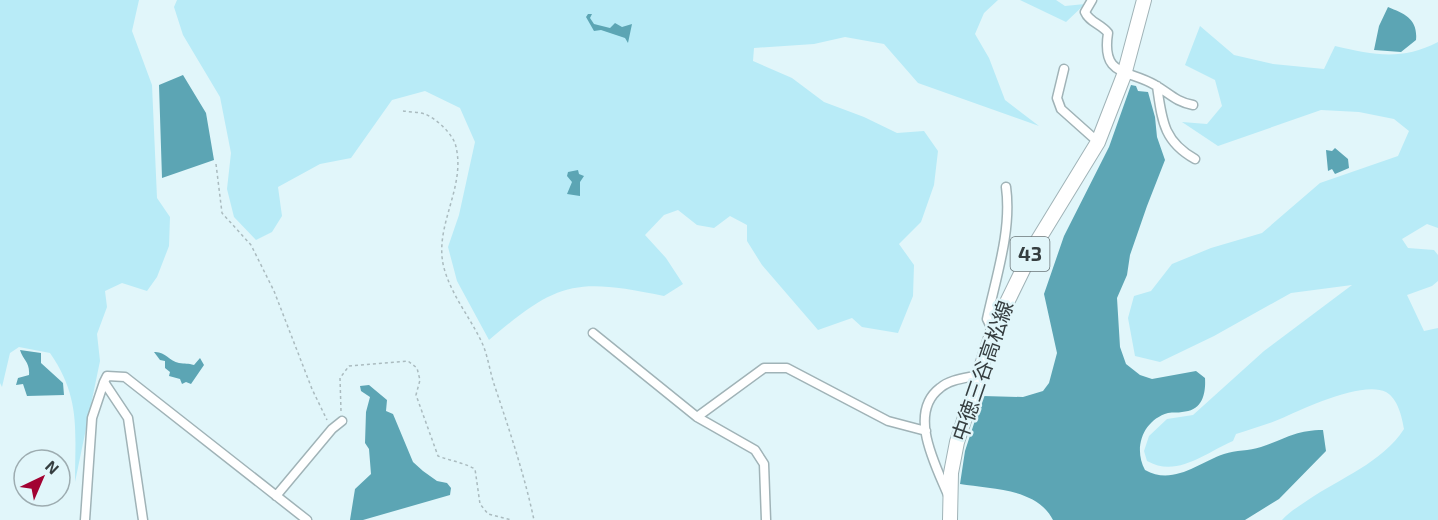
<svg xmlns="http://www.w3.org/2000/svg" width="1438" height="520" font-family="'Exo 2','Noto Sans JP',sans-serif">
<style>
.green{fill:#b8ebf7}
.water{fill:#5ca5b4}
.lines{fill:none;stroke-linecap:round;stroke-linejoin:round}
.minor-casing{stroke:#a0b3b7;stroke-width:11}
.primary-casing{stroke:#a0b3b7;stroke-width:16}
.path{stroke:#aabbbf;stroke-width:1.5;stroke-dasharray:3 3;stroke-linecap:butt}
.minor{stroke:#fff;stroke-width:8}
.primary{stroke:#fff;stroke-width:14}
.labels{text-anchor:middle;stroke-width:5;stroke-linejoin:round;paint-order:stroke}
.shield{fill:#e1f6fa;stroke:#697578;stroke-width:1.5}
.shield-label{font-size:20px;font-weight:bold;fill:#363e40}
.street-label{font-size:21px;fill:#363e40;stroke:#e1f6fa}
</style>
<rect width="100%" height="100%" fill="#e1f6fa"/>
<path class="green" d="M 0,0 L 139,0 L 132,31 L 152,85 L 157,198 L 170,217 L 169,246 L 157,277 L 147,291 L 122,283 L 105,291 L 107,307 L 97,334 L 100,361 L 75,482 C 75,430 81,398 50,353 L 19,347 L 10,353 L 2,387 L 0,383 Z
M 177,0 L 998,0 L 984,13 L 975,34 L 989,58 L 1005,100 L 1039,126 L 918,83 L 884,44 L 845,37 L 814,44 L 754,48 L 753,61 L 792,78 L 824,102 L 864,117 L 897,133 L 924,131 L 938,151 L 934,185 L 921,222 L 899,244 L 914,265 L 913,296 L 898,333 L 862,327 L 852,318 L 818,330 L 762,265 L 747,241 L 747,225 L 730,216 L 714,228 L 697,225 L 678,210 L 664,215 L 645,235 L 666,258 L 683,284 L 664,296 C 576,278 558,281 489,340 L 457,281 L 448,247 L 459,215 L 475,142 L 460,108 L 425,91 L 392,100 L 351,158 L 320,164 L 278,187 L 282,216 L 272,232 L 256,240 L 234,217 L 227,189 L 231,153 L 220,97 L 183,35 L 174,7 Z
M 1020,0 L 1056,0 L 1065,6 L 1085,4 L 1066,22 Z
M 1200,26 L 1234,55 L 1273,64 L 1324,69 L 1335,46 C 1374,55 1401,61 1438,42 L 1438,228 L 1427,224 L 1402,239 L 1408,248 L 1434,250 L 1438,255 L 1438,281 L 1432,286 L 1407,295 L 1424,331 L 1438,328 L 1438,520 L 1282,520 C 1289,512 1299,506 1308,500 C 1340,478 1382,463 1404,429 C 1402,417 1398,399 1386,392 C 1363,380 1302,409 1280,419 C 1266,425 1250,429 1236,434 L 1233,441 C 1205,453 1177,478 1147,461 L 1144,451 L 1149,436 L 1167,419 L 1193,415 L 1264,351 L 1352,285 L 1291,293 L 1214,336 L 1160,362 L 1135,356 L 1128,318 L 1134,296 L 1151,291 L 1172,264 L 1211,248 L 1262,233 L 1320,183 L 1398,156 L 1409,131 L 1394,119 L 1359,112 L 1321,110 L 1218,146 L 1182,122 L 1207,124 L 1222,106 L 1215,80 L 1185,65 Z"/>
<path class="water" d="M 1388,7 C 1405,14 1418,19 1416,40 L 1401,52 L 1374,50 L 1379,26 Z
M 588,14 L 592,14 L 590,18 L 594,24 L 610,28 L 615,23 L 622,27 L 632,24 L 628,43 L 625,38 L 601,30 L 594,31 L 586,17 Z
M 183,75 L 206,113 L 214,160 L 162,178 L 159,85 Z
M 1131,85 L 1136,86 L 1138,91 L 1148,92 L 1155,117 L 1157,137 L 1165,160 L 1147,206 L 1130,255 L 1127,275 L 1117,298 L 1120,347 L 1126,364 L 1140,375 L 1152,379 L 1196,371 L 1205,378 C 1206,395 1202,411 1182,412 C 1178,413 1173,412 1168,413 C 1143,420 1133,448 1145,470 C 1173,486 1198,463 1224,454 C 1236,450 1249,451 1261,447 C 1285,439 1296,430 1323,430 L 1326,451 L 1279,499 L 1245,520 L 1053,520 C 1037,488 990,489 960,484 L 965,451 L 983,396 L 1023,397 L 1043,391 L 1049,383 L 1057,353 L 1044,294 L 1064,236 L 1109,147 Z
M 1335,148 L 1348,159 L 1349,168 L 1335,174 L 1332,169 L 1328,171 L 1326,150 L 1332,151 Z
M 578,170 L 579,174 L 584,176 L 580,182 L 580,196 L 567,194 L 572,182 L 567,176 L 568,172 Z
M 20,350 L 41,353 L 41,363 L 63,383 L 64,395 L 27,396 L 23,384 L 16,385 L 18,378 L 29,375 C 30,362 23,360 20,350 Z
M 154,352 C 165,351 169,361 179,363 C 185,364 188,363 194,365 L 200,358 L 204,365 L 191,384 L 186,382 L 182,384 L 180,379 L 169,376 L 170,372 L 165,368 L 165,361 L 160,360 Z
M 369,385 L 387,400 L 386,411 L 393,414 L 413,462 L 423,471 L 437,481 L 447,483 L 451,488 L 450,495 L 363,520 L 350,520 L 355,489 L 371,474 L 369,449 L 365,443 L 366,412 L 370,397 L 361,391 L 360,386 Z"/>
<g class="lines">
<g class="minor-casing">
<path id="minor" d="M 1092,0 L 1085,12 C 1089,22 1101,24 1108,33 C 1101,78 1129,69 1155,85 C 1169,93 1176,102 1193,105
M 1064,69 L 1057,98 L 1061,109 L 1098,142
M 1157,86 C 1162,120 1163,141 1195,159
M 993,331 L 987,319 C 996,277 1012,230 1006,187
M 593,333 L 697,417 L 755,450 L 764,464 L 766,520
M 697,417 L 764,368 L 787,368 L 888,421 L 926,431
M 948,495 C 936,466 907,413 940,388 C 950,379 967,378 979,375
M 276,496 L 332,429 L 342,421
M 85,520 L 92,418 L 104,382
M 143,520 L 128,418 L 104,382 L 107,376 L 125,377 L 307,520"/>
</g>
<g class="primary-casing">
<path id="primary" d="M 950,520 L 951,473 L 957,442 L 993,331 L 1035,245 L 1098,142 L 1124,75 L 1144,0"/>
</g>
<path class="path" d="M 403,111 C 410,112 419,112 425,114 C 437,119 454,135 456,147 C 466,188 433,227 444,268 C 452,297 471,318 483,345 C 488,357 490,372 494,384 C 509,429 524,473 534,520
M 216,164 L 222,213 L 251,245 L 274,291 L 312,389 L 327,420
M 341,411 L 340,378 L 349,366 L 408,361 L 417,368 L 420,380 L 416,395 L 438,456 C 451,461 462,462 475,469 L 480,504 L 488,514 L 512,520"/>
<use href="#minor" class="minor"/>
<use href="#primary" class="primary"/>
</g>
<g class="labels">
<rect class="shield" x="1010.5" y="237" width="39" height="34" rx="4.5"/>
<g class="shield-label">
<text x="1030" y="261">43</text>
</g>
<g class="street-label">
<text transform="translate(983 371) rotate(-71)" y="7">中徳三谷高松線</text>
</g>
</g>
<g transform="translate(42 478) rotate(44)"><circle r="28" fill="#e1f6fa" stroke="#9dacb0" stroke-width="1.5"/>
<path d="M0-4.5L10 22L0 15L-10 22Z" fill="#a20232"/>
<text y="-9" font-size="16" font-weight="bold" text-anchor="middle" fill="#363e40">N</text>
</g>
</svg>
